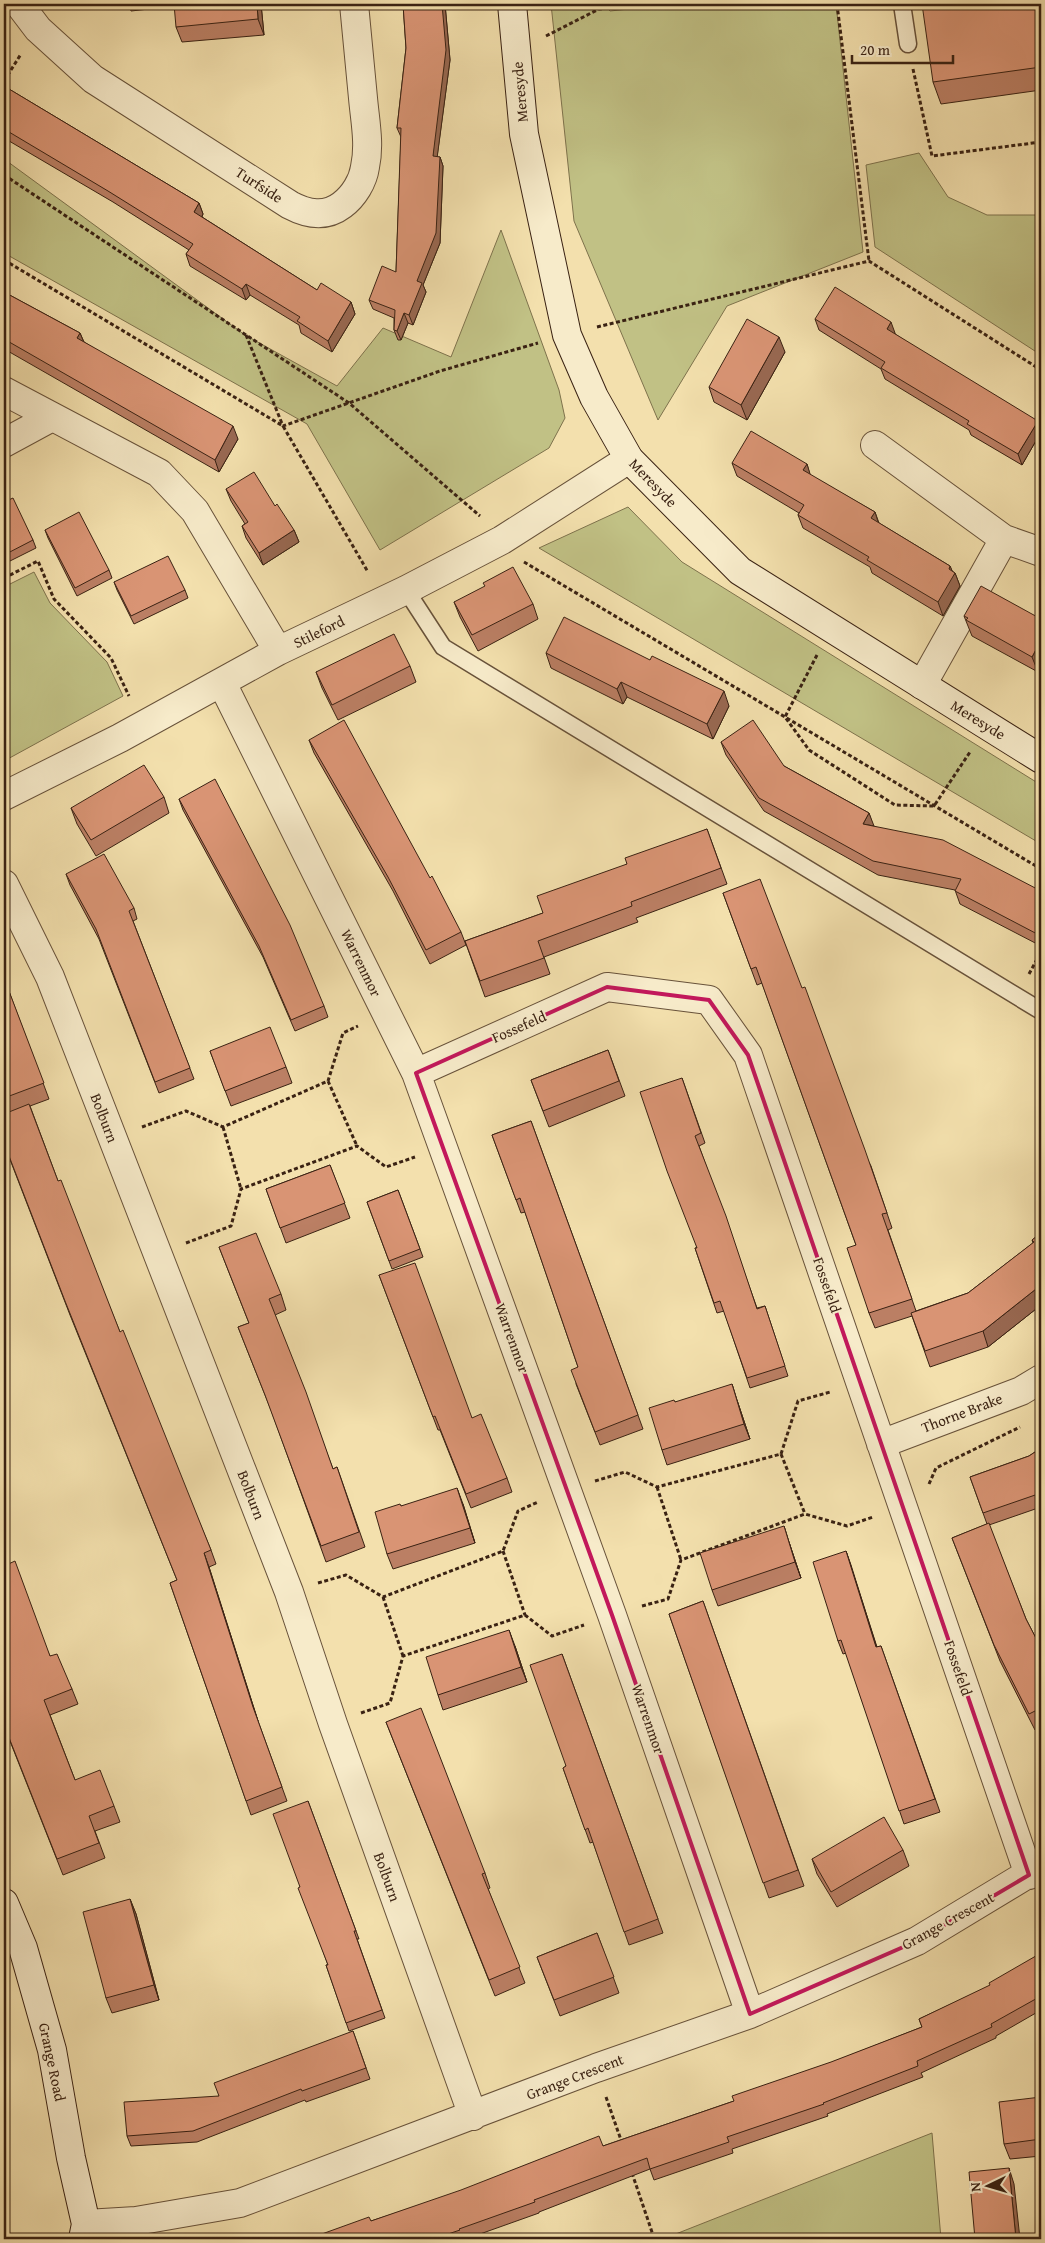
<svg xmlns="http://www.w3.org/2000/svg" width="1045" height="2243" font-family="'Gentium Book Plus',serif">
<style>
.green{fill:#c1c185;stroke:#7e724c}
.lines{fill:none;stroke-linecap:round;stroke-linejoin:round}
.lane-casing{stroke:#68523a;stroke-width:19}
.street-casing{stroke:#68523a;stroke-width:30}
.secondary-casing{stroke:#3a2213;stroke-width:30}
.path{stroke:#3a2213;stroke-width:3;stroke-dasharray:4 2.5;stroke-linecap:butt}
.lane{stroke:#f7ebca;stroke-width:16}
.street{stroke:#f7ebca;stroke-width:28}
.secondary{stroke:#f7ebca;stroke-width:28}
.wall{fill:#bb7f64;stroke:#3a2213}
.shaded-wall{fill:#986851;stroke:#3a2213}
.building{fill:#d99474;stroke:#3a2213}
.marked{fill:none;stroke:#c2185b;stroke-width:4;stroke-linejoin:round}
.labels{text-anchor:middle;stroke-width:4;stroke-linejoin:round;paint-order:stroke}
.street-label{font-size:15px;fill:#3a2213;stroke:#f7ebca}
</style>
<rect width="100%" height="100%" fill="#f3e0ad"/>
<filter id="stains"><feTurbulence type="fractalNoise" baseFrequency=".004" numOctaves="4"/><feColorMatrix values="0 0 0 0 .2 0 0 0 0 .09 0 0 0 0 .02 0 0 0 .5 -.17"/></filter>
<radialGradient id="worn" r=".72"><stop offset=".6" stop-color="#630" stop-opacity="0"/><stop offset="1" stop-color="#630" stop-opacity=".3"/></radialGradient>
<path class="green" d="M 551,4 L 603,4 L 610,11 L 676,4 L 836,4 L 863,252 L 727,306 L 658,420 L 574,221 Z
M 919,153 L 948,197 L 987,215 L 1041,215 L 1041,355 L 875,247 L 866,165 Z
M 4,159 L 245,335 L 337,386 L 383,328 L 451,357 L 501,230 L 559,390 L 565,418 L 549,448 L 380,550 L 307,424 L 4,253 Z
M 628,507 L 682,562 L 1041,785 L 1041,844 L 539,548 Z
M 34,572 L 50,603 L 107,662 L 123,696 L 4,761 L 4,587 Z
M 932,2133 L 941,2239 L 663,2239 Z"/>
<g class="lines">
<g class="lane-casing">
<path id="lane" d="M 902,4 L 908,44
M 406,590 L 443,647 L 1041,1011"/>
</g>
<g class="street-casing">
<path id="street" d="M 19,4 L 38,29 L 93,79 L 290,205 C 307,214 325,218 342,205 C 354,196 363,181 365,167 C 370,144 365,121 363,98 C 360,67 357,35 354,4
M 4,391 L 159,473 L 195,511 L 278,651
M 4,443 L 52,417
M 875,445 L 1004,539 L 1041,552
M 222,683 L 416,1073 L 612,1615 L 750,2014
M 922,685 L 1004,539
M 4,796 L 120,738 L 278,651 L 406,590 L 502,540 L 629,459
M 4,884 L 50,977 L 289,1592 L 333,1724 L 473,2116
M 416,1073 L 607,987 L 709,1000 L 748,1055 L 1029,1875
M 881,1444 L 1021,1391 L 1041,1379
M 86,2224 L 136,2221 L 240,2203 L 596,2068 L 750,2014 L 917,1941 L 1041,1866"/>
</g>
<g class="secondary-casing">
<path id="secondary" d="M 512,4 L 524,134 L 567,335 L 594,397 L 629,459 L 740,571 L 1041,759
M 4,1903 L 23,1948 L 52,2050 L 71,2158 L 86,2224 L 83,2239"/>
</g>
<path class="path" d="M 593,4 L 599,9
M 837,4 L 869,261
M 546,36 L 599,9 L 663,4
M 913,69 L 932,156 L 1041,142
M 4,81 L 21,54
M 4,175 L 349,403 L 480,516
M 4,260 L 283,426 L 368,572
M 597,327 L 869,261 L 1041,370
M 246,335 L 283,426 L 440,371 L 538,343
M 524,562 L 1041,869
M 4,578 L 38,561 L 54,599 L 111,658 L 129,696
M 817,655 L 785,717 L 809,750 L 895,805 L 934,806 L 970,752
M 1029,974 L 1041,952
M 328,1081 L 357,1146
M 142,1127 L 186,1111 L 223,1127 L 328,1081 L 343,1033 L 358,1026
M 223,1127 L 241,1189
M 186,1243 L 231,1226 L 241,1189 L 357,1146 L 386,1167 L 415,1157
M 781,1454 L 805,1514
M 595,1481 L 625,1472 L 657,1487 L 781,1454 L 798,1401 L 830,1392
M 929,1484 L 936,1468 L 1020,1427
M 657,1487 L 681,1560
M 503,1551 L 525,1615
M 318,1583 L 346,1575 L 383,1597 L 503,1551 L 518,1511 L 538,1502
M 383,1597 L 403,1656
M 642,1606 L 668,1599 L 681,1560 L 805,1514 L 847,1526 L 873,1517
M 361,1713 L 390,1703 L 403,1656 L 525,1615 L 552,1636 L 584,1625
M 606,2097 L 622,2143
M 632,2173 L 653,2235 L 649,2239
M 652,2239 L 653,2235 L 656,2239"/>
<use href="#lane" class="lane"/>
<use href="#street" class="street"/>
<use href="#secondary" class="secondary"/>
</g>
<path class="wall" d="M 129,4 L 167,4 L 167,7 L 131,11 Z
M 261,4 L 264,35 L 182,42 L 176,27 Z
M 403,4 L 445,4 L 450,60 L 437,157 L 440,157 L 443,166 L 440,243 L 423,285 L 426,292 L 413,325 L 408,323 L 401,340 L 398,340 L 394,330 L 394,318 L 373,309 L 369,300 L 396,272 L 401,137 L 397,128 L 406,48 Z
M 1041,4 L 1041,90 L 941,104 L 933,82 Z
M 4,86 L 199,203 L 203,214 L 202,217 L 317,290 L 351,302 L 355,314 L 332,352 L 301,333 L 299,325 L 250,295 L 246,300 L 190,266 L 186,254 L 189,250 L 113,202 L 4,138 Z
M 4,292 L 80,333 L 84,342 L 238,439 L 219,472 L 6,350 L 5,346 L 4,345 Z
M 815,319 L 895,333 L 895,334 L 1041,430 L 1041,432 L 1022,465 L 971,435 L 969,430 L 885,379 L 881,369 L 819,330 Z
M 785,352 L 747,420 L 714,402 L 709,387 Z
M 732,463 L 807,464 L 810,475 L 875,512 L 879,523 L 950,566 L 952,571 L 955,573 L 960,586 L 943,616 L 872,573 L 870,567 L 803,528 L 798,515 L 799,513 L 737,476 Z
M 226,489 L 294,530 L 299,542 L 263,565 L 246,538 L 242,526 L 245,524 L 231,501 Z
M 4,502 L 33,540 L 36,548 L 4,564 Z
M 45,530 L 109,570 L 112,578 L 77,596 L 48,538 Z
M 114,582 L 185,590 L 188,598 L 134,624 L 117,590 Z
M 454,602 L 533,604 L 538,619 L 478,651 L 460,617 Z
M 964,616 L 1041,619 L 1038,672 L 972,636 Z
M 546,653 L 729,706 L 713,739 L 627,697 L 623,704 L 551,668 Z
M 410,666 L 416,682 L 338,720 L 322,688 L 316,672 Z
M 309,740 L 461,932 L 466,945 L 430,964 L 393,891 L 314,753 Z
M 721,742 L 784,766 L 869,813 L 873,826 L 1041,891 L 1041,946 L 960,904 L 955,890 L 878,875 L 764,811 L 726,755 Z
M 164,797 L 169,813 L 96,856 L 77,824 L 71,808 Z
M 179,799 L 324,1006 L 328,1017 L 295,1031 L 263,957 L 183,810 Z
M 707,829 L 727,884 L 636,918 L 638,922 L 544,957 L 550,974 L 485,997 L 465,941 L 543,913 L 627,864 Z
M 66,874 L 134,908 L 137,919 L 133,921 L 194,1079 L 159,1093 L 99,939 L 70,885 Z
M 723,893 L 871,1166 L 892,1228 L 888,1230 L 916,1311 L 968,1293 L 1033,1243 L 1032,1240 L 1041,1233 L 1041,1305 L 988,1347 L 930,1367 L 912,1316 L 875,1328 L 869,1313 L 856,1245 L 762,983 L 757,985 Z
M 4,978 L 49,1099 L 30,1106 L 58,1181 L 120,1332 L 211,1550 L 216,1564 L 209,1567 L 258,1721 L 287,1801 L 251,1815 L 170,1583 L 177,1580 L 70,1315 L 4,1144 L 9,1112 L 4,1098 Z
M 608,1050 L 625,1096 L 549,1127 L 531,1080 Z
M 210,1051 L 286,1067 L 292,1083 L 231,1106 Z
M 682,1078 L 705,1143 L 699,1146 L 757,1308 L 765,1306 L 788,1376 L 750,1388 L 724,1311 L 717,1313 L 695,1248 L 697,1248 Z
M 531,1121 L 643,1429 L 600,1445 L 576,1384 L 578,1367 L 525,1212 L 521,1213 L 492,1135 Z
M 330,1165 L 350,1218 L 286,1243 L 266,1189 Z
M 398,1190 L 423,1257 L 392,1269 L 367,1202 Z
M 219,1247 L 281,1294 L 286,1310 L 275,1315 L 333,1469 L 337,1467 L 365,1547 L 326,1562 L 271,1410 L 238,1327 L 249,1323 Z
M 379,1275 L 472,1418 L 507,1478 L 512,1492 L 471,1508 L 440,1430 L 438,1430 Z
M 737,1400 L 750,1439 L 667,1465 L 662,1450 L 675,1402 Z
M 1041,1448 L 1041,1507 L 989,1525 L 1026,1619 L 1041,1648 L 1041,1727 L 1035,1730 L 1000,1661 L 952,1538 L 987,1524 L 970,1477 L 1029,1456 Z
M 463,1504 L 475,1543 L 393,1569 L 387,1554 L 401,1506 Z
M 789,1542 L 801,1578 L 718,1606 L 712,1590 Z
M 846,1551 L 877,1647 L 881,1646 L 940,1812 L 904,1824 L 846,1653 L 843,1654 L 838,1641 Z
M 4,1566 L 50,1656 L 72,1689 L 78,1704 L 50,1715 L 75,1780 L 114,1806 L 120,1822 L 95,1831 L 105,1858 L 63,1875 L 4,1726 Z
M 703,1601 L 804,1886 L 769,1898 L 669,1614 Z
M 515,1646 L 527,1682 L 443,1710 L 438,1695 Z
M 562,1654 L 663,1933 L 629,1945 L 593,1842 L 590,1843 L 563,1768 L 566,1766 Z
M 386,1722 L 485,1873 L 490,1888 L 488,1889 L 525,1983 L 495,1996 Z
M 308,1801 L 359,1939 L 357,1939 L 385,2018 L 349,2031 L 326,1965 L 328,1965 L 300,1887 Z
M 903,1850 L 909,1866 L 837,1907 L 817,1874 L 812,1859 Z
M 130,1899 L 136,1914 L 159,2000 L 112,2013 L 106,1998 Z
M 597,1933 L 619,1993 L 560,2016 L 537,1957 Z
M 1041,1953 L 1041,2010 L 996,2036 L 996,2038 L 921,2073 L 923,2077 L 827,2114 L 828,2116 L 732,2149 L 733,2153 L 654,2180 L 650,2169 L 539,2212 L 539,2213 L 466,2239 L 308,2239 L 371,2221 L 603,2146 L 734,2101 L 922,2027 L 919,2019 L 990,1986 Z
M 353,2031 L 370,2079 L 306,2102 L 305,2100 L 197,2142 L 131,2146 L 127,2136 L 219,2096 Z
M 1041,2097 L 1041,2156 L 1010,2159 L 1004,2144 Z"/>
<path class="shaded-wall" d="M 257,4 L 261,4 L 264,35 L 258,19 Z
M 442,4 L 445,4 L 450,60 L 436,166 L 433,156 Z
M 440,157 L 443,166 L 440,243 L 423,285 L 426,292 L 413,325 L 409,315 L 417,281 Z
M 199,203 L 203,214 L 198,224 L 194,212 Z
M 246,284 L 250,295 L 246,300 L 242,289 Z
M 351,302 L 355,314 L 332,352 L 328,341 Z
M 404,313 L 408,323 L 401,340 L 397,331 Z
M 891,322 L 895,333 L 891,340 L 887,329 Z
M 80,333 L 85,345 L 77,338 Z
M 779,337 L 785,352 L 747,420 L 741,405 Z
M 1038,421 L 1041,432 L 1022,465 L 1018,454 Z
M 233,426 L 238,439 L 219,472 L 215,460 Z
M 807,464 L 811,477 L 803,470 Z
M 875,512 L 879,525 L 871,518 Z
M 294,530 L 299,542 L 263,565 L 259,553 Z
M 950,566 L 954,575 L 955,573 L 960,586 L 943,616 L 938,602 Z
M 1041,640 L 1041,666 L 1038,672 L 1032,657 Z
M 621,682 L 627,697 L 623,704 L 617,689 Z
M 724,691 L 729,706 L 713,739 L 707,724 Z
M 869,813 L 874,826 L 863,824 Z
M 1041,1285 L 1041,1305 L 988,1347 L 983,1331 Z
M 732,1384 L 737,1400 L 750,1439 L 744,1424 Z
M 457,1488 L 463,1504 L 475,1543 L 470,1528 Z
M 784,1526 L 789,1542 L 801,1578 L 795,1562 Z
M 846,1551 L 851,1565 L 881,1661 L 876,1647 Z
M 204,1553 L 209,1567 L 258,1721 L 253,1707 Z
M 509,1630 L 515,1646 L 527,1682 L 521,1667 Z
M 130,1899 L 136,1914 L 159,2000 L 154,1985 Z
M 1009,2168 L 1014,2184 L 1020,2239 L 1016,2239 Z
M 4,2178 L 6,2194 L 4,2189 Z
M 4,2200 L 6,2227 L 4,2221 Z"/>
<path class="building" d="M 174,4 L 257,4 L 258,19 L 176,27 Z
M 403,4 L 442,4 L 446,50 L 433,156 L 440,157 L 436,233 L 417,281 L 422,283 L 409,315 L 404,313 L 397,331 L 394,330 L 395,310 L 369,300 L 382,266 L 396,272 L 401,128 L 397,128 L 406,48 Z
M 922,4 L 1041,4 L 1041,67 L 933,82 Z
M 4,86 L 199,203 L 194,212 L 317,290 L 321,283 L 351,302 L 328,341 L 297,321 L 300,317 L 246,284 L 242,289 L 186,254 L 193,244 L 108,191 L 4,129 Z
M 835,287 L 891,322 L 887,329 L 1038,421 L 1018,454 L 967,424 L 969,421 L 881,368 L 885,362 L 815,319 Z
M 4,292 L 80,333 L 77,338 L 233,426 L 215,460 L 4,339 Z
M 747,319 L 779,337 L 741,405 L 709,387 Z
M 751,431 L 807,464 L 803,470 L 875,512 L 871,518 L 950,566 L 949,569 L 955,573 L 938,602 L 867,560 L 869,557 L 798,515 L 804,505 L 732,463 Z
M 254,472 L 275,506 L 277,504 L 294,530 L 259,553 L 242,526 L 248,522 L 226,489 Z
M 13,498 L 33,540 L 4,555 L 4,502 Z
M 79,512 L 109,570 L 75,588 L 45,530 Z
M 168,556 L 185,590 L 131,616 L 114,582 Z
M 513,567 L 533,604 L 472,635 L 454,602 L 485,586 L 483,583 Z
M 981,586 L 1041,619 L 1041,640 L 1032,657 L 966,620 L 968,618 L 964,616 Z
M 564,617 L 650,660 L 652,656 L 724,691 L 707,724 L 621,682 L 617,689 L 546,653 Z
M 394,634 L 410,666 L 332,705 L 316,672 Z
M 344,720 L 430,878 L 432,876 L 461,932 L 426,950 L 388,877 L 309,740 Z
M 753,720 L 784,766 L 869,813 L 863,824 L 943,840 L 1041,891 L 1041,897 L 1039,901 L 1041,903 L 1041,936 L 955,891 L 961,879 L 873,861 L 759,798 L 721,742 Z
M 144,765 L 164,797 L 91,840 L 71,808 Z
M 215,779 L 290,925 L 324,1006 L 291,1020 L 259,946 L 179,799 Z
M 707,829 L 721,868 L 631,902 L 632,906 L 538,941 L 544,958 L 480,981 L 465,941 L 543,913 L 537,896 L 627,864 L 625,858 Z
M 104,854 L 134,908 L 129,911 L 190,1068 L 155,1082 L 96,929 L 66,874 Z
M 760,879 L 802,988 L 805,987 L 865,1150 L 887,1213 L 882,1214 L 912,1299 L 869,1313 L 847,1248 L 856,1245 L 756,967 L 751,969 L 723,893 Z
M 4,978 L 44,1083 L 4,1098 Z
M 270,1027 L 286,1067 L 225,1091 L 210,1051 Z
M 608,1050 L 619,1081 L 543,1111 L 531,1080 Z
M 682,1078 L 701,1133 L 695,1136 L 726,1216 L 757,1309 L 765,1306 L 785,1366 L 747,1378 L 720,1301 L 714,1303 L 695,1248 L 697,1248 L 667,1171 L 640,1092 Z
M 29,1104 L 58,1181 L 61,1180 L 120,1332 L 123,1330 L 211,1550 L 204,1553 L 253,1707 L 282,1787 L 246,1801 L 170,1583 L 177,1580 L 65,1301 L 4,1143 L 4,1114 Z
M 531,1121 L 638,1415 L 595,1432 L 571,1370 L 578,1367 L 520,1198 L 516,1200 L 492,1135 Z
M 330,1165 L 345,1203 L 280,1228 L 266,1189 Z
M 398,1190 L 420,1249 L 389,1261 L 367,1202 Z
M 256,1233 L 281,1294 L 269,1299 L 306,1392 L 333,1469 L 337,1467 L 359,1532 L 321,1546 L 265,1395 L 238,1327 L 249,1323 L 219,1247 Z
M 1041,1233 L 1041,1285 L 983,1331 L 925,1351 L 911,1313 L 968,1293 L 1034,1242 L 1032,1240 Z
M 415,1263 L 472,1418 L 481,1414 L 507,1478 L 466,1494 L 435,1416 L 433,1417 L 379,1275 Z
M 732,1384 L 744,1424 L 662,1450 L 649,1408 L 674,1400 L 675,1402 Z
M 1041,1448 L 1041,1493 L 983,1513 L 970,1477 L 1029,1456 Z
M 457,1488 L 470,1528 L 387,1554 L 375,1512 L 400,1504 L 401,1506 Z
M 989,1523 L 1026,1619 L 1041,1648 L 1041,1708 L 1029,1714 L 994,1645 L 952,1538 Z
M 784,1526 L 795,1562 L 712,1590 L 700,1553 Z
M 846,1551 L 876,1647 L 881,1646 L 935,1799 L 899,1811 L 841,1640 L 838,1641 L 813,1562 Z
M 15,1561 L 50,1656 L 57,1654 L 72,1689 L 44,1700 L 75,1780 L 100,1770 L 114,1806 L 89,1816 L 99,1843 L 57,1859 L 4,1725 L 4,1566 Z
M 703,1601 L 798,1870 L 763,1883 L 669,1614 Z
M 509,1630 L 521,1667 L 438,1695 L 426,1657 Z
M 562,1654 L 658,1919 L 624,1932 L 588,1828 L 585,1830 L 563,1768 L 566,1766 L 530,1665 Z
M 421,1708 L 485,1873 L 482,1874 L 520,1967 L 489,1980 L 386,1722 Z
M 308,1801 L 356,1931 L 354,1931 L 382,2010 L 346,2023 L 326,1965 L 328,1965 L 298,1888 L 300,1887 L 273,1814 Z
M 884,1817 L 903,1850 L 831,1892 L 812,1859 Z
M 130,1899 L 154,1985 L 106,1998 L 83,1912 Z
M 597,1933 L 614,1977 L 554,2000 L 537,1957 Z
M 1041,1953 L 1041,1996 L 991,2024 L 992,2027 L 917,2061 L 918,2066 L 823,2103 L 824,2104 L 727,2137 L 729,2142 L 650,2169 L 647,2158 L 534,2200 L 535,2202 L 459,2229 L 460,2230 L 433,2239 L 308,2239 L 369,2217 L 371,2221 L 461,2190 L 599,2136 L 603,2146 L 734,2101 L 732,2096 L 831,2062 L 922,2027 L 919,2019 L 990,1985 L 989,1983 Z
M 353,2031 L 366,2068 L 302,2091 L 301,2089 L 193,2131 L 127,2136 L 124,2102 L 219,2096 L 214,2083 Z
M 1041,2097 L 1041,2139 L 1004,2144 L 999,2102 Z
M 1009,2168 L 1016,2239 L 975,2239 L 969,2172 Z"/>
<path class="marked" d="M 607,987 L 709,1000 L 748,1055 L 1029,1875 L 917,1941 L 750,2014 L 612,1615 L 416,1073 Z"/>
<g class="labels">
<g class="street-label">
<text transform="translate(520 92) rotate(-95)" y="5">Meresyde</text>
<text transform="translate(259 185) rotate(33)" y="5">Turfside</text>
<text transform="translate(653 483) rotate(46)" y="5">Meresyde</text>
<text transform="translate(319 632) rotate(-26)" y="5">Stileford</text>
<text transform="translate(978 720) rotate(32)" y="5">Meresyde</text>
<text transform="translate(361 963) rotate(64)" y="5">Warrenmor</text>
<text transform="translate(519 1027) rotate(-24)" y="5">Fossefeld</text>
<text transform="translate(104 1118) rotate(69)" y="5">Bolburn</text>
<text transform="translate(827 1285) rotate(71)" y="5">Fossefeld</text>
<text transform="translate(512 1338) rotate(70)" y="5">Warrenmor</text>
<text transform="translate(962 1413) rotate(-21)" y="5">Thorne Brake</text>
<text transform="translate(251 1495) rotate(69)" y="5">Bolburn</text>
<text transform="translate(958 1668) rotate(71)" y="5">Fossefeld</text>
<text transform="translate(648 1719) rotate(71)" y="5">Warrenmor</text>
<text transform="translate(387 1877) rotate(70)" y="5">Bolburn</text>
<text transform="translate(948 1921) rotate(-29)" y="5">Grange Crescent</text>
<text transform="translate(52 2062) rotate(78)" y="5">Grange Road</text>
<text transform="translate(575 2077) rotate(-21)" y="5">Grange Crescent</text>
</g>
</g>
<rect width="1045" height="2243" fill="none" stroke="#f3e0ad" stroke-width="20"/>
<rect x="5" y="5" width="1035" height="2233" fill="none" stroke="#3a2213" stroke-width="2.5"/>
<rect x="10" y="10" width="1025" height="2223" fill="none" stroke="#3a2213"/>
<g transform="translate(988 2186) rotate(265)" stroke="#f7ebca" stroke-width="4" paint-order="stroke">
<path d="M0-4L9 19L0 12L-9 19Z" fill="#3a2213"/>
<text y="-8" font-size="14" font-weight="bold" text-anchor="middle" fill="#3a2213">N</text>
</g>
<path d="M852 55v8h101v-8" fill="none" stroke="#3a2213" stroke-width="2.5"/>
<text x="860" y="55" font-size="15" fill="#3a2213" stroke="#f7ebca" stroke-width="4" paint-order="stroke">20 m</text>
<rect width="100%" height="100%" filter="url(#stains)"/>
<rect width="100%" height="100%" fill="url(#worn)"/>
</svg>
